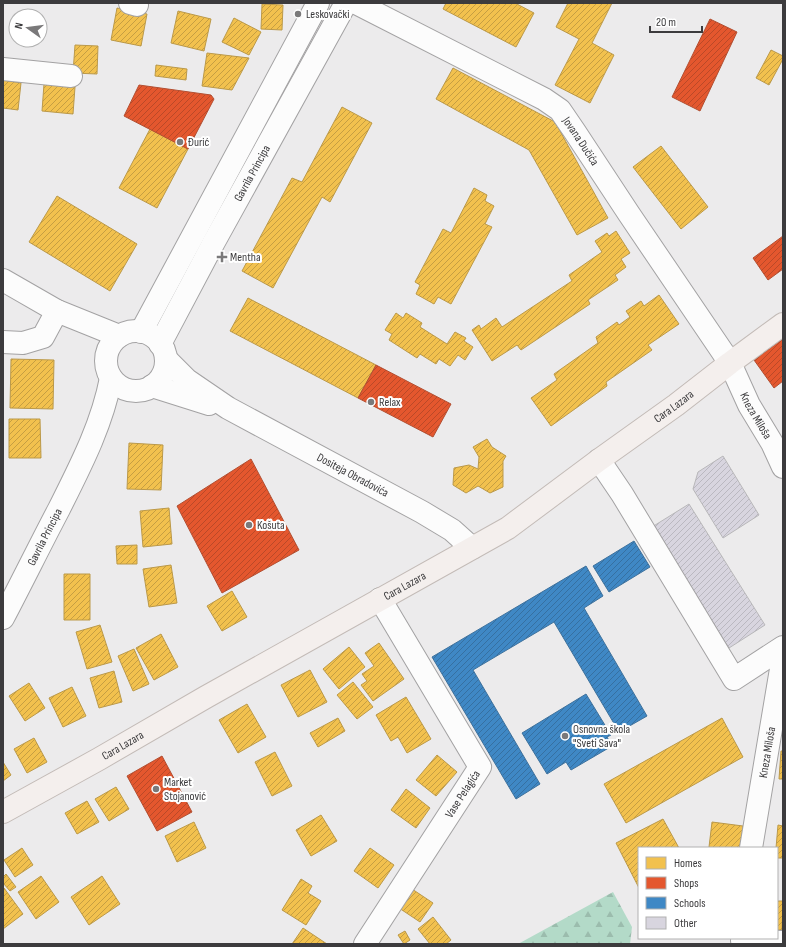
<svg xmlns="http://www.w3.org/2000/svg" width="786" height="947" font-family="'Sofia Sans Condensed',sans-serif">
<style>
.forest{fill:url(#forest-firs)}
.homes{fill:url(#homes-hatch);stroke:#bb9949}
.shops{fill:url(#shops-hatch);stroke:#b24f32}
.schools{fill:url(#schools-hatch);stroke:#3e719c}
.building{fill:url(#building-hatch);stroke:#b8b7b9}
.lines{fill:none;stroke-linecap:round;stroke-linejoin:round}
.minor-casing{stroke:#a3a2a3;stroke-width:24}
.major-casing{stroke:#c3bbb7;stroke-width:24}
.minor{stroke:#fcfcfc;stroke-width:22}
.major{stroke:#f4efed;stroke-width:22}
.poi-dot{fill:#7a797a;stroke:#fff;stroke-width:1.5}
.labels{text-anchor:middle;stroke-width:4;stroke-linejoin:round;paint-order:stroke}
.poi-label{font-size:12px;fill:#3c3b3d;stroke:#fff;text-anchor:start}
.street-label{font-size:12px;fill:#3c3b3d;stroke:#fff}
</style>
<defs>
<pattern id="forest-firs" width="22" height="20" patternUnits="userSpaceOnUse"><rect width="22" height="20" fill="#b3dac8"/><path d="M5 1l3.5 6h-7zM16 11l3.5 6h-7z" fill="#9bbcad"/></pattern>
<pattern id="homes-hatch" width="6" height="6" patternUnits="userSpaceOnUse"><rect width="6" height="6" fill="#f2c14e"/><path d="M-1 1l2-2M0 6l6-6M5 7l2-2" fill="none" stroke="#c59e42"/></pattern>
<pattern id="shops-hatch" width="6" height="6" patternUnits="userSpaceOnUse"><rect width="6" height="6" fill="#e4572e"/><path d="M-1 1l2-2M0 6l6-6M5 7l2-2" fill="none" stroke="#ba4928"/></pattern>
<pattern id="schools-hatch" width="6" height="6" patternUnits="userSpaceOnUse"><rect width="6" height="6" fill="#3f88c5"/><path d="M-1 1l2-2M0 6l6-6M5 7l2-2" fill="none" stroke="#3670a1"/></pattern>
<pattern id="building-hatch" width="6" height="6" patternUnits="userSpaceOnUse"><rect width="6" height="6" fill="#d8d5df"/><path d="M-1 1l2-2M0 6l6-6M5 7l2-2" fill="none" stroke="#bab8c0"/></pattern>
</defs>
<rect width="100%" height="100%" fill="#ecebec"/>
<path class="forest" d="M 613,892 L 632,927 L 630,944 L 518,944 Z"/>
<path class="homes" d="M 446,3 L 515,3 L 534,13 L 516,47 L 443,9 Z
M 568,3 L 612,3 L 592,43 L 614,55 L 590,103 L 555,85 L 579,39 L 556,27 Z
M 262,4 L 283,5 L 282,30 L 261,29 Z
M 117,8 L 147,14 L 141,46 L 111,40 Z
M 178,11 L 211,19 L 204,51 L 171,43 Z
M 234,18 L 261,32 L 249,55 L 222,42 Z
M 75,45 L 98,46 L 97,74 L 73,73 Z
M 771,50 L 783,56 L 783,59 L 769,85 L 756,78 Z
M 207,53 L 249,58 L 232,90 L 202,86 Z
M 156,65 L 187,69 L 186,80 L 155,76 Z
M 453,68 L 555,122 L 608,218 L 577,235 L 529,150 L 436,99 Z
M 3,80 L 21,83 L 18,110 L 3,108 Z
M 44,84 L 75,87 L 73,114 L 42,111 Z
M 342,107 L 372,123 L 330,202 L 322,197 L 273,288 L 242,271 L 292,178 L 302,182 Z
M 150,129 L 188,149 L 157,208 L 119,188 Z
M 661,146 L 708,207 L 681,229 L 633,167 Z
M 474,188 L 487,195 L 485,201 L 494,206 L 485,224 L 492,227 L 451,304 L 438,297 L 434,304 L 416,294 L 420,285 L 415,282 L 443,229 L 451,233 Z
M 57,196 L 137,244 L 110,291 L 29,242 Z
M 616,231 L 630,253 L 621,259 L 626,267 L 615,275 L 618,280 L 588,300 L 590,304 L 521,350 L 517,345 L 492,361 L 472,330 L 479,325 L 481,329 L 496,318 L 502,327 L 572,281 L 569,275 L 602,252 L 595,241 L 607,233 L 609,236 Z
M 659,295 L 679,324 L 648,345 L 652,350 L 606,382 L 607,386 L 551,426 L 531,398 L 557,380 L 554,374 L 598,343 L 596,337 L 617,322 L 619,325 L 630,317 L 626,311 L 641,301 L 644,306 Z
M 248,298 L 376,365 L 358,398 L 230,331 Z
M 396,313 L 403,318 L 406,313 L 422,323 L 420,327 L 447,344 L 455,332 L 466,338 L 464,341 L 473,347 L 465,360 L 458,355 L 450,366 L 439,359 L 436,364 L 420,354 L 417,358 L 389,340 L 392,334 L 385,330 Z
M 11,359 L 54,360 L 53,409 L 10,408 Z
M 9,419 L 40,419 L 41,458 L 9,458 Z
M 487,439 L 492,447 L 506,456 L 503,461 L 503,487 L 490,493 L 478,486 L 466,493 L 453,485 L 454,468 L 469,465 L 478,469 L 479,457 L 473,447 Z
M 129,443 L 163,445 L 161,490 L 127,489 Z
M 169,508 L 172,544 L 143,547 L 140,511 Z
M 137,545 L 137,564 L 117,564 L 116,546 Z
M 171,565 L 177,603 L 149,607 L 143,569 Z
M 64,574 L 90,574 L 90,620 L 64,620 Z
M 232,591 L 247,617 L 222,631 L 207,606 Z
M 100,625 L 112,662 L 87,669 L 76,632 Z
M 161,634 L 178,667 L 154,680 L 136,648 Z
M 379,643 L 404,679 L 373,701 L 361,685 L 367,681 L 362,674 L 374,666 L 365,653 Z
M 349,647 L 365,667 L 339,689 L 323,669 Z
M 134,649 L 149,684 L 133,691 L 118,656 Z
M 310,670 L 327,702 L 298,717 L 281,685 Z
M 114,671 L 122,702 L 99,708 L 90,678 Z
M 353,682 L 373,707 L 357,719 L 337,695 Z
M 29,683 L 45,708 L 25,721 L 9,696 Z
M 72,687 L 86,716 L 63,727 L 49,698 Z
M 406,697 L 431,739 L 407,753 L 398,737 L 391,741 L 376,715 Z
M 247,704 L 266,737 L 238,753 L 219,720 Z
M 338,718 L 345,731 L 318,747 L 310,733 Z
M 722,718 L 743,757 L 626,823 L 604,784 Z
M 34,738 L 47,762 L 27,773 L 14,749 Z
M 781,751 L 783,751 L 783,779 L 779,779 Z
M 275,752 L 292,786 L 272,796 L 255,762 Z
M 437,755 L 457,772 L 436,796 L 416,780 Z
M 3,762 L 11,775 L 3,781 Z
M 116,787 L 129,809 L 109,821 L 95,799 Z
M 406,789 L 430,808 L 416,828 L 391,810 Z
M 87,801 L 99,822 L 77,834 L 65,813 Z
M 321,815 L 337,841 L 311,856 L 296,830 Z
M 663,819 L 679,848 L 639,848 L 639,888 L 616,843 Z
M 194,822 L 206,848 L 177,862 L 165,836 Z
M 712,822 L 743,826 L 741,848 L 712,848 L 709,847 Z
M 778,825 L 783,826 L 783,858 L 777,858 L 777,848 L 776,848 Z
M 22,848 L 33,865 L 15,877 L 4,860 Z
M 370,848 L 394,865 L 378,888 L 354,871 Z
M 6,874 L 16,887 L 10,891 L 3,883 L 3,877 Z
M 41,876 L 59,902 L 36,919 L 18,892 Z
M 102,876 L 120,904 L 89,925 L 71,897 Z
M 301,879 L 312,886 L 308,893 L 321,901 L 306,925 L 282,910 Z
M 4,888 L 23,914 L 3,929 L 3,889 Z
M 412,889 L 433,903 L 420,922 L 399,908 Z
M 777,901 L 783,901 L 782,930 L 777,930 Z
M 433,917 L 451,940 L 446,944 L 430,944 L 418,929 Z
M 303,928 L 327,944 L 292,944 Z
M 405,931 L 410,940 L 404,944 L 398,935 Z"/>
<path class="shops" d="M 710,19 L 737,32 L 700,111 L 672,97 Z
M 139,85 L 211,95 L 214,99 L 188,149 L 124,116 Z
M 783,236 L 783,269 L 768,280 L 753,258 Z
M 783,339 L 783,381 L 774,388 L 754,360 Z
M 376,365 L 451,404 L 433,437 L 358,398 Z
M 251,459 L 299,550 L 222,593 L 177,506 Z
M 162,756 L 192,812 L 157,831 L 127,776 Z"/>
<path class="schools" d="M 634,541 L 650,567 L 609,592 L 593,566 Z
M 586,566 L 603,596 L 584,608 L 647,716 L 619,732 L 554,622 L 473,670 L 540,784 L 516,799 L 432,657 Z
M 586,694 L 611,735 L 607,737 L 612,746 L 571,770 L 566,762 L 547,774 L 522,733 Z"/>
<path class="building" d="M 723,456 L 759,515 L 723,538 L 693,489 L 698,472 Z
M 689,504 L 765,625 L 729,648 L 652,527 Z"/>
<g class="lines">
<g class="minor-casing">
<g id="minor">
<path d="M 130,3 L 137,5"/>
<path id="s1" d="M 356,3 L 544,99 L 560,110 L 575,132 L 629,214 L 730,363 L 749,405 L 772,443 L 783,467"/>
<path d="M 3,69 L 71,76"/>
<path d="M 3,280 L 57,311 L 119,336"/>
<circle cx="136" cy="361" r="30"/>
<path d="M 141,332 L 318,3"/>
<path d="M 3,342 L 23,343 L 43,337 L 57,311"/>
<path id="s2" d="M 160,344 L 214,242 L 346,3"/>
<path id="s3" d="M 166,359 L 187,380 L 228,408 L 422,512 L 452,530 L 472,548"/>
<path d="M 152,386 L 209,404"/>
<path d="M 599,460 L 622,494 L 734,679 L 783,647"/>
<path id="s4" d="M 3,618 C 22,582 40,545 59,509 C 80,467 102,425 111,378"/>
<path id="s5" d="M 751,848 L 783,657"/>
<path d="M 742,941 L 783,942"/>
<path id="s6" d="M 365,944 L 480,767 L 380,599"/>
</g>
</g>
<g class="major-casing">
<g id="major">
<path id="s7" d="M 3,812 L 99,759 L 206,697 L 508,528 L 599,460 L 676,405 L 730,363 L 783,324"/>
</g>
</g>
<use href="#minor" class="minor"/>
<use href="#major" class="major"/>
</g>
<g class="poi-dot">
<circle cx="298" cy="14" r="4"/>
<circle cx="180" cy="142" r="4"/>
<path d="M220 251h4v4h4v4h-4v4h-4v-4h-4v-4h4z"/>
<circle cx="371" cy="402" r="4"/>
<circle cx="249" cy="525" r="4"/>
<circle cx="565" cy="736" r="4"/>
<circle cx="156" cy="789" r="4"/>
</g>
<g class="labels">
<g class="poi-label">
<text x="306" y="18">Leskovački</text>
<text x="188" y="146">Đurić</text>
<text x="230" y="261">Mentha</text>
<text x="379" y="406">Relax</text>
<text x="257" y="529">Košuta</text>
<text x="573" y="733">Osnovna škola<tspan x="573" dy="14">"Sveti Sava"</tspan></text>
<text x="164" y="786">Market<tspan x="164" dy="14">Stojanović</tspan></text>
</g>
<g class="street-label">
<text dy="4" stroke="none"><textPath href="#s1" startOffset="268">Jovana Dučića</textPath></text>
<text dy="4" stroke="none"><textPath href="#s2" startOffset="194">Gavrila Principa</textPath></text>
<text dy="4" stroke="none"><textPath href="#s7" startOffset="785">Cara Lazara</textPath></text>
<text dy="4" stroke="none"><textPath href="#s1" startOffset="594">Kneza Miloša</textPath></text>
<text dy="4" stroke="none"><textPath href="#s3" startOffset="221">Dositeja Obradovića</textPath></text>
<text dy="4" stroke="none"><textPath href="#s4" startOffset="91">Gavrila Principa</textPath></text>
<text dy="4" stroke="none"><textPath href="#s7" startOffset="461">Cara Lazara</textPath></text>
<text dy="4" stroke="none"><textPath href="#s7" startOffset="137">Cara Lazara</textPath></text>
<text dy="4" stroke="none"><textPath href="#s5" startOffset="97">Kneza Miloša</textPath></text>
<text dy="4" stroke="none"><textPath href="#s6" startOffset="179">Vase Pelagića</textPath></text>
</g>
</g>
<rect width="786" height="947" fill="none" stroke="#3c3b3d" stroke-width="8"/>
<rect x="638" y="847" width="140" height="92" fill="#ffffff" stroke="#b1b1b1"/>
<rect x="646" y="857" width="20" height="12" fill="#f2c14e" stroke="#b1b1b1"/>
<text x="674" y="867" font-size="12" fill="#3c3b3d">Homes</text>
<rect x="646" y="877" width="20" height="12" fill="#e4572e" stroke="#b1b1b1"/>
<text x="674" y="887" font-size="12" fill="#3c3b3d">Shops</text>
<rect x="646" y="897" width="20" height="12" fill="#3f88c5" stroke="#b1b1b1"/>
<text x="674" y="907" font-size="12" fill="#3c3b3d">Schools</text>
<rect x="646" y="917" width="20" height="12" fill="#d8d5df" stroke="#b1b1b1"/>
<text x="674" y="927" font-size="12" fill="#3c3b3d">Other</text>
<g transform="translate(28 28) rotate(284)"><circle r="19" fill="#ffffff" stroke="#b1b1b1"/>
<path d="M0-3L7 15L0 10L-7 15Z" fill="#7a797a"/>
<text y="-6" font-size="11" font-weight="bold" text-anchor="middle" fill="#3c3b3d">N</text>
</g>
<path d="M650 26v6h52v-6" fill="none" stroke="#3c3b3d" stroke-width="2"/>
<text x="656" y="26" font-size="12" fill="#3c3b3d" stroke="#ffffff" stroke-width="3" paint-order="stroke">20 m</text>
</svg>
